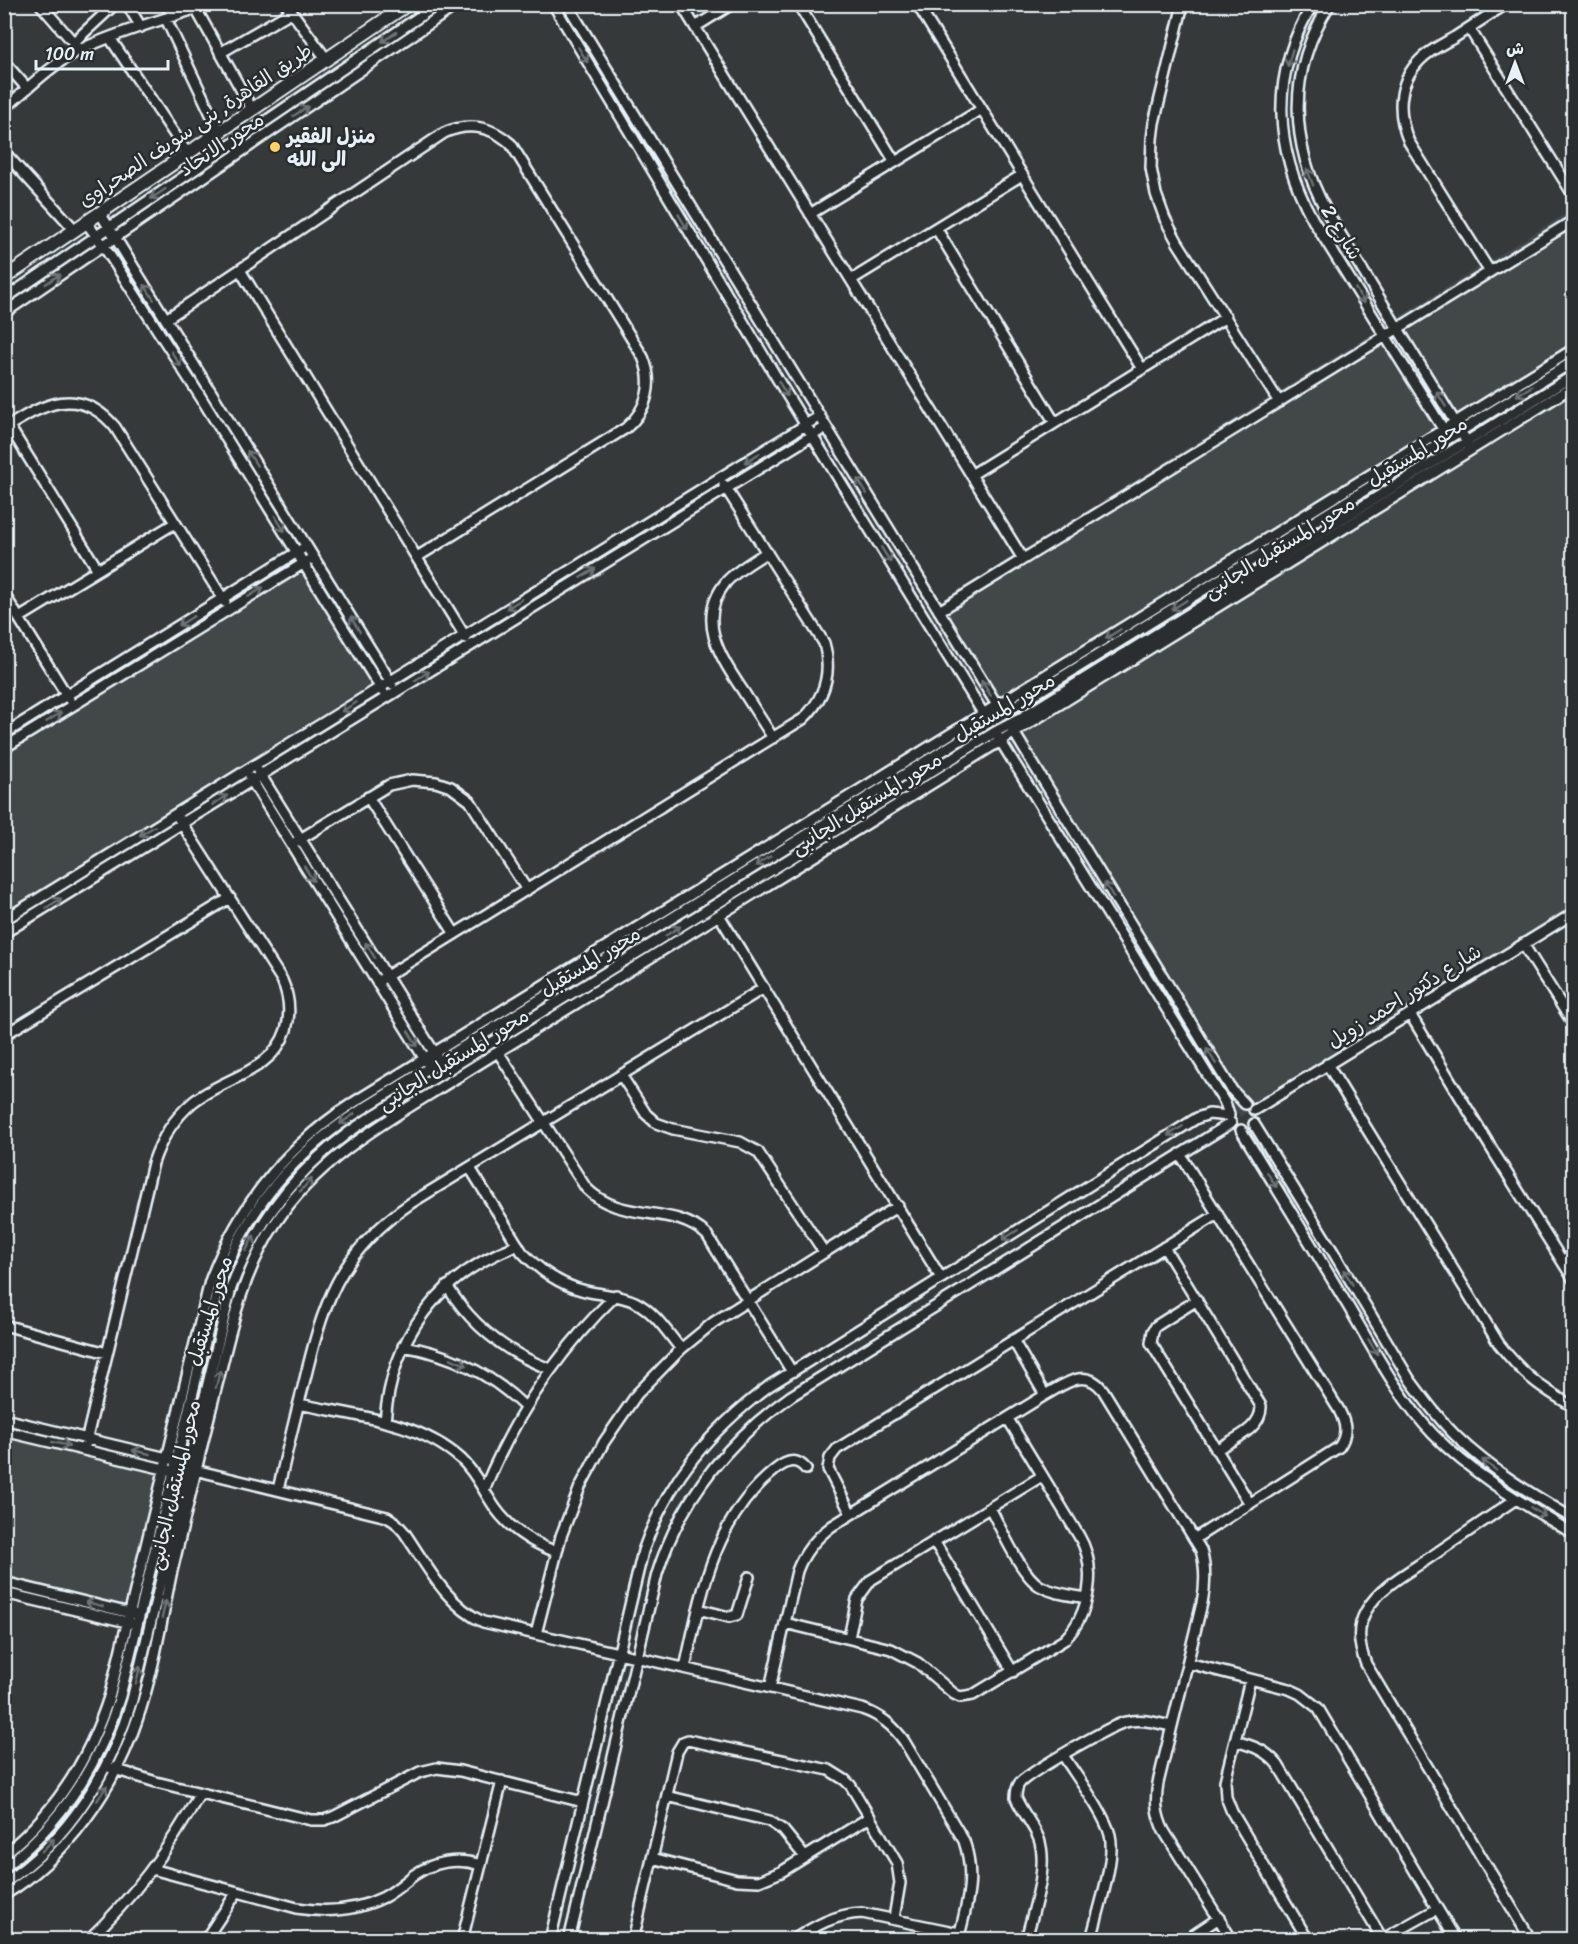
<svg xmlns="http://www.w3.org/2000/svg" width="1578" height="1944" font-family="Sriracha,'Playpen Sans Arabic',sans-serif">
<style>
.built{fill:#424647}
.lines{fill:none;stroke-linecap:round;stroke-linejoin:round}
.minor-casing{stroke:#e8f1f8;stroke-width:14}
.major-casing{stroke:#e8f1f8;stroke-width:16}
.minor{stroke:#2a2d2e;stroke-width:9}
.major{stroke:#2a2d2e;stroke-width:12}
.oneway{stroke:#6c7275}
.poi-dot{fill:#ffd166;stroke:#2a2d2e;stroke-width:2}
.labels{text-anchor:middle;stroke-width:5;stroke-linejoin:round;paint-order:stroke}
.street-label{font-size:20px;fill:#e8f1f8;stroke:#2a2d2e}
.poi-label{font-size:20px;font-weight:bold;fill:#e8f1f8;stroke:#2a2d2e;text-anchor:start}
</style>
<rect width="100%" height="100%" fill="#35393a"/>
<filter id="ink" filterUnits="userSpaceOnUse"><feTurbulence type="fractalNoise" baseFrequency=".0167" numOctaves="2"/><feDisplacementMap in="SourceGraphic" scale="12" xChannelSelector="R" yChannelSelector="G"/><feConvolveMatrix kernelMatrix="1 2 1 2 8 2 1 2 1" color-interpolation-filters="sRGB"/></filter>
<g filter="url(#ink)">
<path class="built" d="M 1573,209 L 1573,907 L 1240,1117 L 928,609 Z
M 304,555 L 388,690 L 5,926 L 5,741 Z
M 5,1425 L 180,1465 L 142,1622 L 5,1588 Z"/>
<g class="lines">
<g class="minor-casing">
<path id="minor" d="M 40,4 L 80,50
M 127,4 L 141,27
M 166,4 L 174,16
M 286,4 L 327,60
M 553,4 L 781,385 L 986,718
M 567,4 L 1000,710
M 681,4 L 1023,559
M 798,4 L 895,162
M 917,4 L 1142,369
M 1183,4 L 1154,123 L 1152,139 L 1151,168 L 1156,194 L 1165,219 L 1178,243 L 1279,402
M 1313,4 C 1269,75 1274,149 1313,220 L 1445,432
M 1330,4 C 1287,71 1289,143 1327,212 L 1470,447
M 196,9 L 252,109
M 166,19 L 219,131
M 695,27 L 732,4
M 1469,28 L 1574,196
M 110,38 L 187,153
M 74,42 L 115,4
M 220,53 L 291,12
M 4,62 L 27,88
M 4,109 C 27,89 54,62 82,49 C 122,30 167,19 209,4
M 4,152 L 75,230
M 100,213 L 392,684
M 810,214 L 982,109
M 86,222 L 103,245 L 200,396 L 383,692
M 936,228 L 1055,423
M 240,270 L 466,638
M 1490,272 L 1409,142 C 1397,114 1397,83 1420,60 C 1430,50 1443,44 1455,37 C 1472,26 1489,15 1506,4
M 851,280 L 1022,175
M 4,299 L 438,4
M 4,313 L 458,4
M 166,319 L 444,133 C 468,122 491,126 511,144 L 643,357 C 654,383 648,409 626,428 L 417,557
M 9,426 L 98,570
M 4,429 C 43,404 79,384 115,427 L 225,602
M 971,475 L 1226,317
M 767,552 C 754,561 737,570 726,582 C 695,620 721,658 743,691 C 753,707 763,722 773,738
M 4,594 L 69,699
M 939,611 L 1574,220
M 19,618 L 175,523
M 1012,729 L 1232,1090 L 1245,1104
M 4,734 L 302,549
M 998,737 L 1225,1103 L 1229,1114
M 4,748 L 309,560
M 258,771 L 437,1057
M 250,778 L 428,1064
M 368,797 L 455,934
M 297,841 L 389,785 L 412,780 L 436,782 L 451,787 L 470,801 L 527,890
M 719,915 L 941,1278
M 4,920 L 820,416
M 4,933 L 826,427
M 1523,944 L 1574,1025
M 377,982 L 803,719 C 825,698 832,672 824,643 L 724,485
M 1410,1014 L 1493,1151 L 1574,1280
M 4,1035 L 230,898
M 498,1052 L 586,1188 C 621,1224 673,1203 707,1235 L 792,1372
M 1327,1064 L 1499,1344 C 1523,1375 1540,1387 1574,1407
M 621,1075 L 646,1114 L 656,1123 L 673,1129 L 740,1142 L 758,1152 L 824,1252
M 1254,1110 L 1574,913
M 1254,1124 L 1332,1250 L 1410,1380 C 1425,1400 1439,1420 1457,1437 C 1491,1470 1533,1495 1574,1519
M 1241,1130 C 1276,1187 1311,1244 1345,1301 C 1372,1346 1397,1396 1433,1434 C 1474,1476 1524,1504 1574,1534
M 1180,1154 L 1339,1410 C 1346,1424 1348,1434 1339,1447 L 1194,1539
M 470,1168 L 522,1252 C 541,1272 563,1287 590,1292 C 605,1295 620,1295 635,1302 C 655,1312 667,1332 681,1349
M 1164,1247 L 1261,1406 C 1262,1429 1233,1439 1216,1450
M 1562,1261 L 1574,1254
M 447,1286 C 472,1326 506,1353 550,1369
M 1197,1300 L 1156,1326 L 1153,1331 L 1151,1343 L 1250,1504
M 4,1325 L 107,1353
M 1013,1340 L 1045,1395
M 403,1346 C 451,1354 490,1373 525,1407
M 299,1404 C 354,1416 417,1420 461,1459 C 474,1471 481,1486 490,1500 C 505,1526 529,1542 557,1552
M 4,1419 L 171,1459
M 385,1422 C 391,1338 438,1274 518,1245
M 4,1431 L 168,1470
M 84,1450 L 153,1163 C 161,1139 174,1118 193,1102 C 224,1077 272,1073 286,1030 C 291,1013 289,996 282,980 L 179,819
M 193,1466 L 195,1470 L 387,1517 L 395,1522 L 404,1532 C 426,1564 446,1605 483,1622 L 862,1709 C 880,1715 893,1725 904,1741 L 964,1841 C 976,1876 967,1905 958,1940
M 278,1490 C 286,1455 294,1421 303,1387 C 323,1304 337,1254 411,1203 L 764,988
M 484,1490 C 515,1415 558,1351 616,1295
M 1516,1499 C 1488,1518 1460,1537 1432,1556 C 1409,1572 1380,1586 1366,1611 C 1356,1628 1359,1647 1366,1664 L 1531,1940
M 990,1508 C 1001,1528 1021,1575 1040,1586 C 1054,1594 1071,1595 1086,1598
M 851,1514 L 828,1469 L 830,1458 L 837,1449 L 1218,1214
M 934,1541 L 1013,1672
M 4,1582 L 134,1614
M 4,1593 L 131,1623
M 698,1609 L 729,1617 L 737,1615 L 749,1577
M 785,1623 L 891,1649 L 918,1663 L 954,1694 L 960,1697 L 973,1695 L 1064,1640 C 1090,1614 1098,1568 1079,1536 L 1008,1419
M 536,1634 L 561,1536 L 580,1487 L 604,1442 L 637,1394 L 681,1349 L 714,1322 L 898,1206
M 849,1638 L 857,1599 L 871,1580 L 1042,1476
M 1188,1663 L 1289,1689 L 1300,1694 L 1318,1708 L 1456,1940
M 685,1668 C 701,1596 713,1519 775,1470 C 786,1461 796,1457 806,1469
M 1250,1680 L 1225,1781 L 1226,1797 L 1232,1812 L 1308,1940
M 770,1688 L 797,1571 C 804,1552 816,1538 832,1526 L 1045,1395 C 1065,1384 1085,1367 1103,1390 L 1201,1550 C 1206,1568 1206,1584 1202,1603 L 1158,1783 C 1155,1801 1156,1815 1164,1831 L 1232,1940
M 1235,1741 C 1253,1746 1266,1750 1278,1765 L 1383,1940
M 1063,1755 C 1076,1776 1105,1814 1110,1835 C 1116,1859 1097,1914 1091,1940
M 111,1768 L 156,1782 L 311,1820 L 324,1820 L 333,1817 L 420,1772 L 437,1768 L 460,1771 L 583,1802
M 667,1796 L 769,1821 L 783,1830 L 805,1857
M 4,1854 C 56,1813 90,1757 110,1694 L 210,1281 C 239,1204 287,1145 356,1101 L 1574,349
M 652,1858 L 737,1880 L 759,1881 L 781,1872 L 870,1817
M 4,1868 C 61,1823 99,1765 120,1696 L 219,1284 C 248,1208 293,1153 361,1110 L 1574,361
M 152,1869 L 297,1908 C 327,1913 356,1911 384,1897 C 395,1891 404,1883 414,1875 C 434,1861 458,1858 481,1865
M 4,1883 C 68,1841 111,1771 132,1700 L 231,1288 C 258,1216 303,1161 368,1119 L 995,732 L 1016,721 L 1574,375
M 4,1895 C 67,1857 114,1789 137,1720 C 153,1674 161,1623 171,1575 C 187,1509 202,1443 219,1377 C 232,1323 244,1271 275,1224 C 321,1153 398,1115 467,1071 L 1574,386
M 1383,1939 L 1437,1909
M 88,1940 C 134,1897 170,1848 200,1793
M 205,1940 L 237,1892
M 462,1940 L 502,1781
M 550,1940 L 643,1551 C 668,1480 709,1431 769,1386 L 1197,1118 L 1209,1114 L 1229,1116
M 569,1940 L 657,1574 C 681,1498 727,1441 791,1396 L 1231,1123
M 633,1940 L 677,1752 L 683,1742 L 688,1740 L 829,1770 L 845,1780 L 851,1786 L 897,1863 L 900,1883 L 894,1918
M 793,1940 C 815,1926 835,1914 862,1913 L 959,1933
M 1026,1940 C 1033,1910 1049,1868 1039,1839 C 1033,1824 1022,1812 1016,1798 C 1016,1793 1016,1789 1019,1784 C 1026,1774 1113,1724 1126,1722 C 1142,1718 1156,1723 1171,1726
M 1186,1940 L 1219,1918"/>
</g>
<g class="major-casing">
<path id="major" d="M 4,278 L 408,4"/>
</g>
<use href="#minor" class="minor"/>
<use href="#major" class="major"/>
</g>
<defs><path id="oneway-shaft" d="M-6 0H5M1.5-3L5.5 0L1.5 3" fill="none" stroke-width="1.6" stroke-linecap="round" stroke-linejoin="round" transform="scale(1.5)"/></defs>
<g class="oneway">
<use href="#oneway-shaft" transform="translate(389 37) rotate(146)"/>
<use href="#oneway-shaft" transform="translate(583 55) rotate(59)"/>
<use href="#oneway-shaft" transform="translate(1290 58) rotate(106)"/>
<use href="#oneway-shaft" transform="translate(301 111) rotate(-34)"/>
<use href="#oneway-shaft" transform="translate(1310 177) rotate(-111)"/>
<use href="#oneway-shaft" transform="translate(158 194) rotate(146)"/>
<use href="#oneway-shaft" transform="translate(683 222) rotate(59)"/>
<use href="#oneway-shaft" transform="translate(53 279) rotate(-34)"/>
<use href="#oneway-shaft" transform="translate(149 292) rotate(-122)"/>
<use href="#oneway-shaft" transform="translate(1360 296) rotate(58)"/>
<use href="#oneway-shaft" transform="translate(176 359) rotate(57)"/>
<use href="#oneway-shaft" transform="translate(783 389) rotate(59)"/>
<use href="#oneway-shaft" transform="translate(1524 391) rotate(148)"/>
<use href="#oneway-shaft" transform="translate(1441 399) rotate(-121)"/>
<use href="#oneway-shaft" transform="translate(252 458) rotate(-122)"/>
<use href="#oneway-shaft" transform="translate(752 458) rotate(148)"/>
<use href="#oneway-shaft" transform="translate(862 486) rotate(-122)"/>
<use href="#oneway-shaft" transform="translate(280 524) rotate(58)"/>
<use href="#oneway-shaft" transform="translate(886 555) rotate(58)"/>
<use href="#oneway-shaft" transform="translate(588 573) rotate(-32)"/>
<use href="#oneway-shaft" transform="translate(256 592) rotate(-32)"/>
<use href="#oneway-shaft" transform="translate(514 604) rotate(148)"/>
<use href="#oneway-shaft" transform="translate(1179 605) rotate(148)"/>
<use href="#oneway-shaft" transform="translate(186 621) rotate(148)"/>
<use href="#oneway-shaft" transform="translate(355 624) rotate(-122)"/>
<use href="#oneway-shaft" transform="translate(1113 634) rotate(148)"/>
<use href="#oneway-shaft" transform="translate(422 676) rotate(-32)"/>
<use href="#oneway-shaft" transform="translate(986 688) rotate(-122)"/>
<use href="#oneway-shaft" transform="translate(349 707) rotate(148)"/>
<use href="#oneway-shaft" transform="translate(54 717) rotate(-32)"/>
<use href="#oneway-shaft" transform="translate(220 800) rotate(-32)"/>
<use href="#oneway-shaft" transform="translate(147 831) rotate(148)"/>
<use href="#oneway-shaft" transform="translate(763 861) rotate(148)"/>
<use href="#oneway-shaft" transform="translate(309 874) rotate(58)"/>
<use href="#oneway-shaft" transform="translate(1109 890) rotate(-121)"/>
<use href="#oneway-shaft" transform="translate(54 903) rotate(-32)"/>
<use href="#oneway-shaft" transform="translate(673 931) rotate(-32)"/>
<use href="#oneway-shaft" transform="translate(370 950) rotate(-122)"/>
<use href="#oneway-shaft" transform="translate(413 1039) rotate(58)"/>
<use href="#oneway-shaft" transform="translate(1211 1056) rotate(-122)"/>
<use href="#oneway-shaft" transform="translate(347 1119) rotate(146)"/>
<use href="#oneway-shaft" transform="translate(1175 1131) rotate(148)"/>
<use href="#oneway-shaft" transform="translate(1272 1180) rotate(58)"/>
<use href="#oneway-shaft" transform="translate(306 1185) rotate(-47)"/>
<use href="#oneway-shaft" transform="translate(1010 1235) rotate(148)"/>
<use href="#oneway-shaft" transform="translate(250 1243) rotate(-62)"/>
<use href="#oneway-shaft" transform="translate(1348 1277) rotate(-121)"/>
<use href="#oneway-shaft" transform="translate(1373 1347) rotate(59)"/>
<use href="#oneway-shaft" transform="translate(459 1362) rotate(24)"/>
<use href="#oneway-shaft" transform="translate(218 1379) rotate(-76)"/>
<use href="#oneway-shaft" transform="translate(61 1444) rotate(13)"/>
<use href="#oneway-shaft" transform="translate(141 1452) rotate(-167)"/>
<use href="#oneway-shaft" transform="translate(1489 1465) rotate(-143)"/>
<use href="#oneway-shaft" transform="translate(1538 1512) rotate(32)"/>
<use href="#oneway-shaft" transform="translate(94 1604) rotate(-166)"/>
<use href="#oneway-shaft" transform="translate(164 1609) rotate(-77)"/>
<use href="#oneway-shaft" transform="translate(138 1675) rotate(-77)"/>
<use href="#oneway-shaft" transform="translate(102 1793) rotate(-58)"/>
<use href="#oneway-shaft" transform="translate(48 1845) rotate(-46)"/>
</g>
</g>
<circle class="poi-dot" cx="275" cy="147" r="6"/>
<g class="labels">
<g class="street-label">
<text transform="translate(195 125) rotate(-34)" y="7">طريق القاهرة, بنى سويف الصحراوى</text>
<text transform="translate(221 144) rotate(-34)" y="7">محور الاتحاد</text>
<text transform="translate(1342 232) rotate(59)" y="7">شارع 2</text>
<text transform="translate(1417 451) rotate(-32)" y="7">محور المستقبل</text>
<text transform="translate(1279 547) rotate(-32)" y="7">محور المستقبل الجانبى</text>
<text transform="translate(1004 707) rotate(-31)" y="7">محور المستقبل</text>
<text transform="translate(866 803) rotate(-32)" y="7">محور المستقبل الجانبى</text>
<text transform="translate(590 961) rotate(-32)" y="7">محور المستقبل</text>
<text transform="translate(1404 996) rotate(-32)" y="7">شارع دكتور احمد زويل</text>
<text transform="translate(453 1059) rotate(-32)" y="7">محور المستقبل الجانبى</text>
<text transform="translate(209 1311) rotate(-73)" y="7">محور المستقبل</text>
<text transform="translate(174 1485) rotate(-77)" y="7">محور المستقبل الجانبى</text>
</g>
<g class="poi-label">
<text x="287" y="143">منزل الفقير<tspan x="287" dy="23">الى الله</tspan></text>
</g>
</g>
<rect width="1578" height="1944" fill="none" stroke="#2a2d2e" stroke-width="24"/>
<rect x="12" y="12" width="1554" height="1920" fill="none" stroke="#e8f1f8" stroke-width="2" filter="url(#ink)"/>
<g transform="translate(1515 63)" stroke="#2a2d2e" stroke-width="4.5" paint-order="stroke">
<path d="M0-4.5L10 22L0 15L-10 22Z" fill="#e8f1f8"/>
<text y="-9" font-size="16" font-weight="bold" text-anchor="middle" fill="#e8f1f8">ش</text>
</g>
<path d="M36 60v9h132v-9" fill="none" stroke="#e8f1f8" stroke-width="3"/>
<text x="45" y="60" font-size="18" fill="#e8f1f8" stroke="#2a2d2e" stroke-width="4.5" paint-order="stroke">100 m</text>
</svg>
